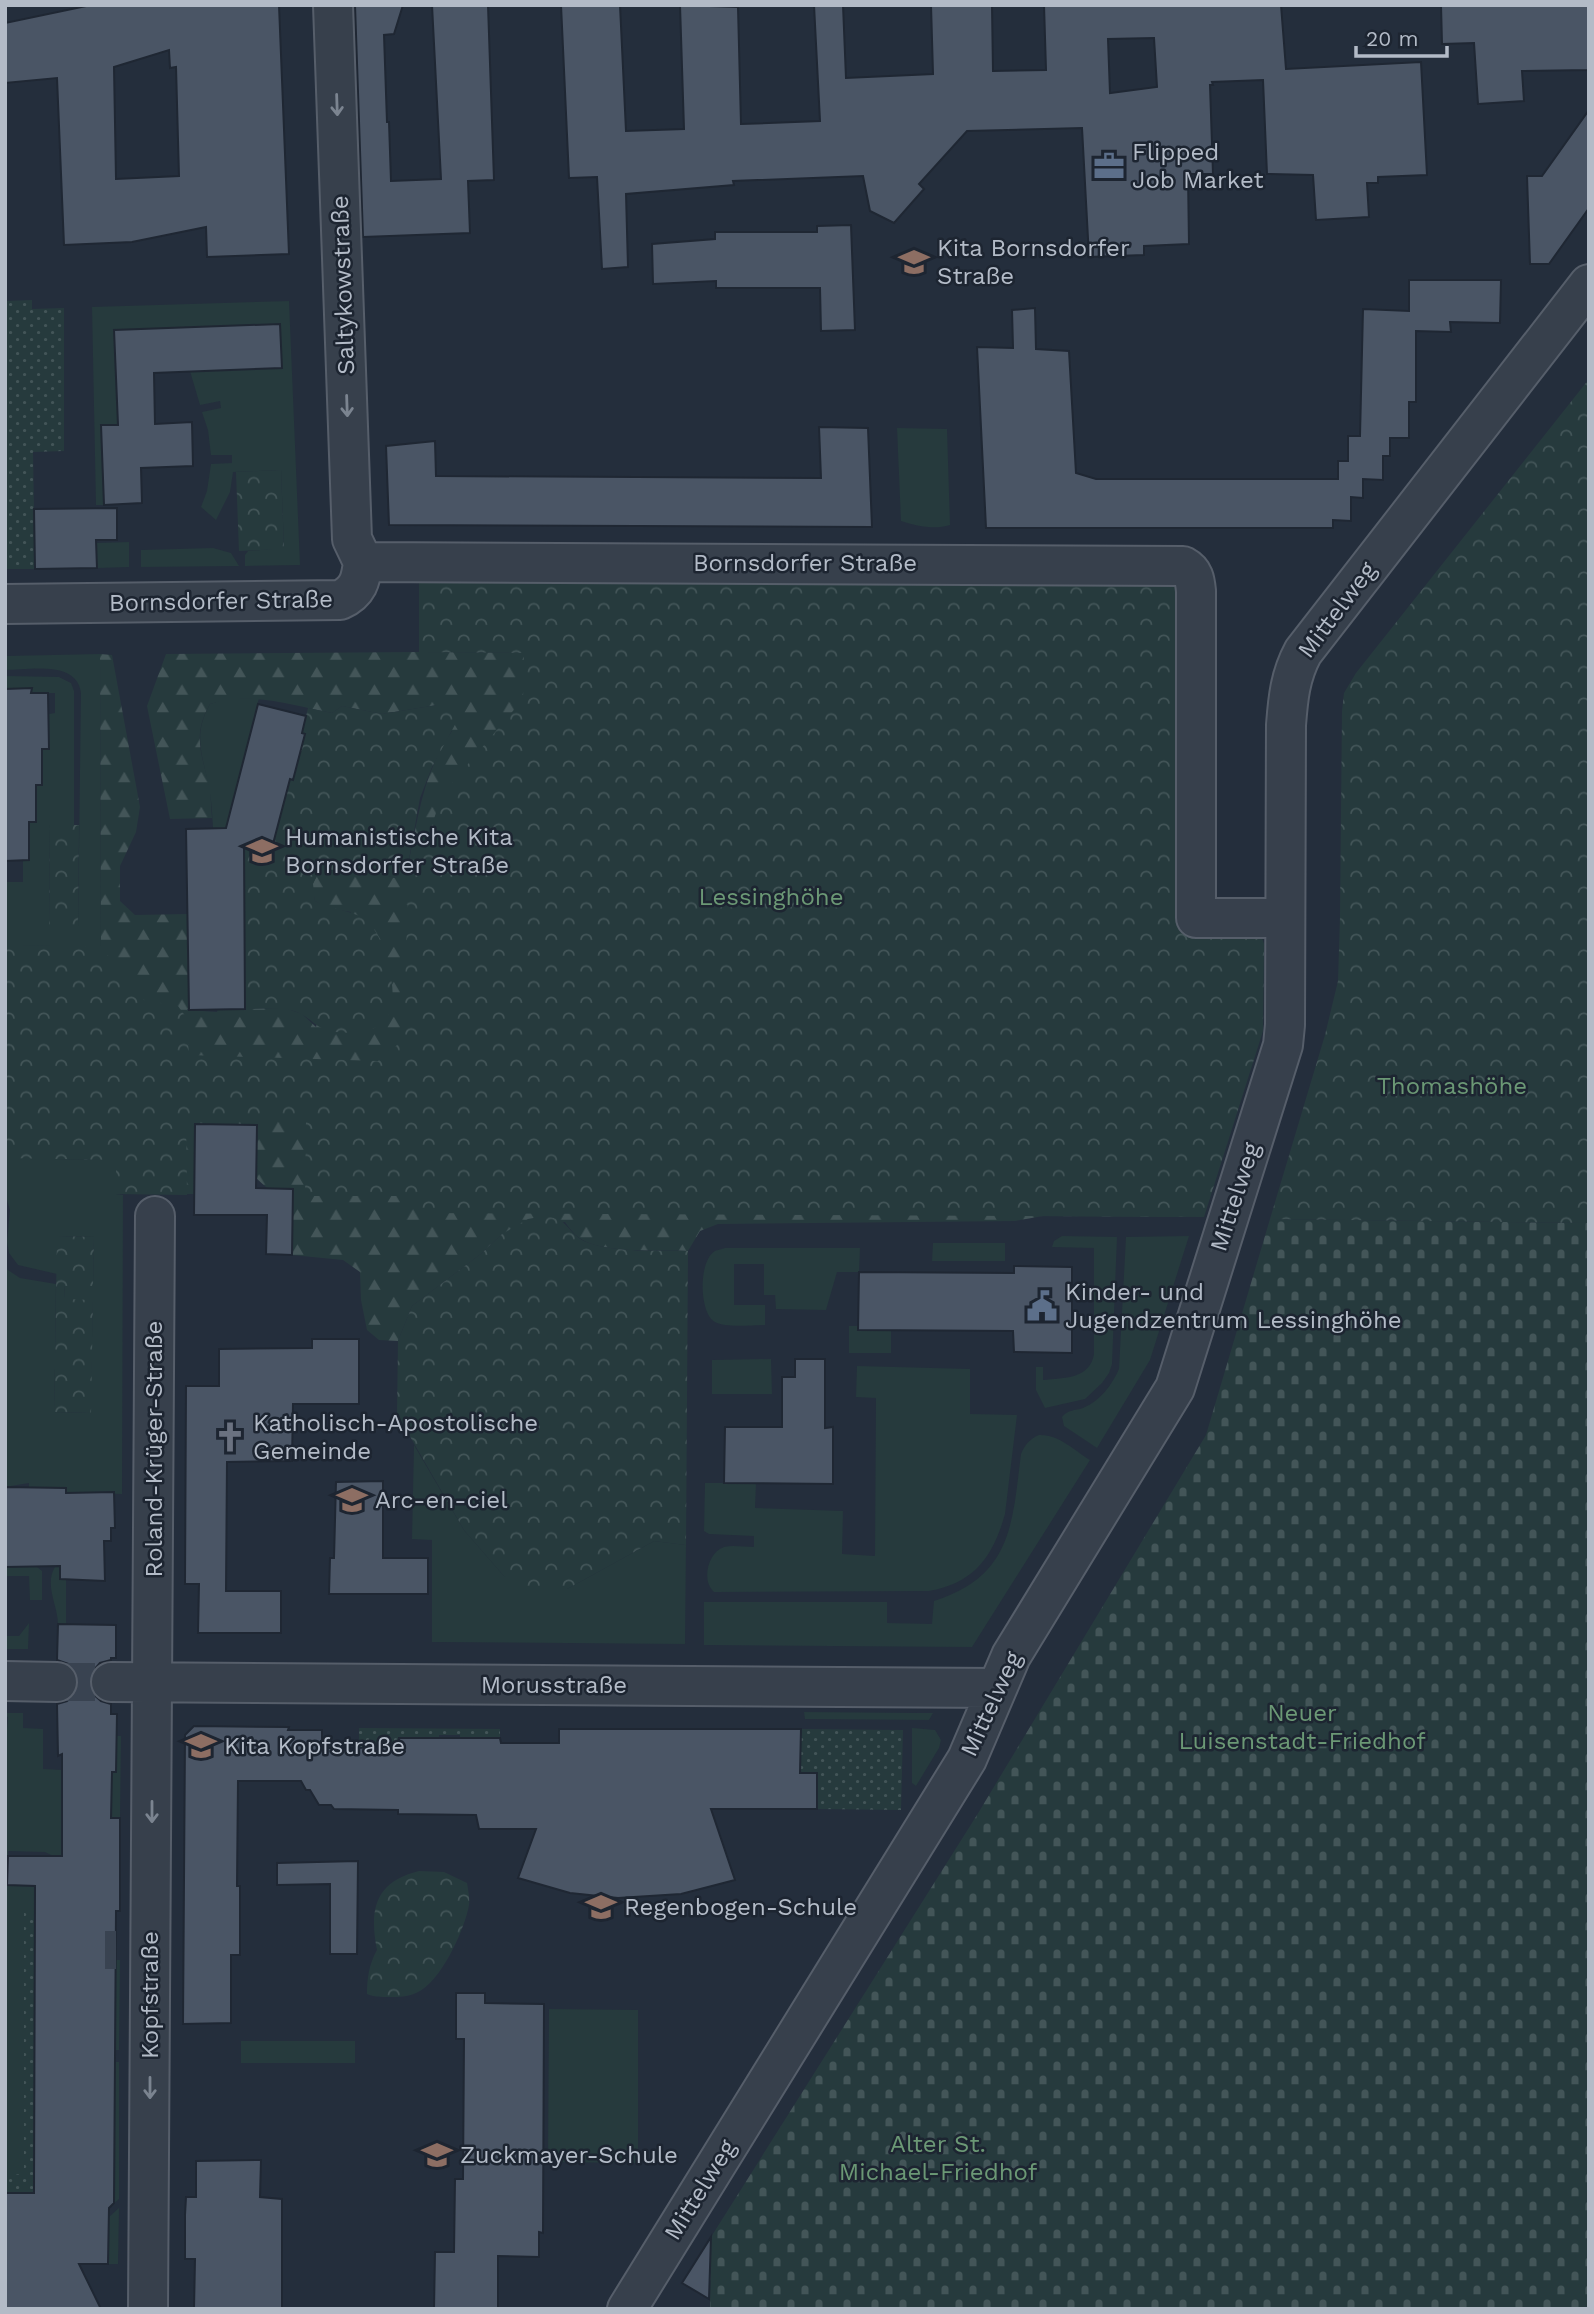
<svg xmlns="http://www.w3.org/2000/svg" width="1594" height="2314" font-family="'Work Sans',sans-serif">
<style>
.grass{fill:#263a3d}
.forest{fill:url(#forest-firs)}
.cemetery{fill:url(#cemetery-stones)}
.park{fill:url(#park-crowns)}
.garden{fill:url(#garden-dots)}
.building{fill:#4a5565;stroke:#1f2733;stroke-width:2;fill-rule:evenodd}
.lines{fill:none;stroke-linecap:round;stroke-linejoin:round}
.minor-tunnel{stroke:#394351;stroke-width:38;stroke-dasharray:38 19;stroke-linecap:butt}
.minor-casing{stroke:#565e6a;stroke-width:42}
.minor{stroke:#37404c;stroke-width:38}
.oneway{stroke:#7b8490}
.labels{text-anchor:middle;stroke-width:5;stroke-linejoin:round;paint-order:stroke}
.poi-label{font-size:24px;fill:#b3bbc7;stroke:#1d2531;text-anchor:start}
.street-label{font-size:24px;fill:#b3bbc7;stroke:#1d2531}
.park-label{font-size:24px;fill:#6b9875;stroke:#1d2531}
</style>
<defs>
<pattern id="forest-firs" width="22" height="20" patternUnits="userSpaceOnUse" patternTransform="scale(1.75)"><rect width="22" height="20" fill="#263a3d"/><path d="M5 1l3.5 6h-7zM16 11l3.5 6h-7z" fill="#435558"/></pattern>
<pattern id="cemetery-stones" width="16" height="16" patternUnits="userSpaceOnUse" patternTransform="scale(1.75)"><rect width="16" height="16" fill="#263a3d"/><path d="M2 7V4a2 2 0 0 1 4 0v3zM10 15v-3a2 2 0 0 1 4 0v3z" fill="#435558"/></pattern>
<pattern id="park-crowns" width="20" height="18" patternUnits="userSpaceOnUse" patternTransform="scale(1.75)"><rect width="20" height="18" fill="#263a3d"/><path d="M2 6a3 3 0 1 1 6 0M12 15a3 3 0 1 1 6 0" fill="none" stroke="#435558"/></pattern>
<pattern id="garden-dots" width="8" height="8" patternUnits="userSpaceOnUse" patternTransform="scale(1.75)"><rect width="8" height="8" fill="#263a3d"/><path d="M2 2h.1M6 6h.1" fill="none" stroke="#435558" stroke-width="1.8" stroke-linecap="round"/></pattern>
</defs>
<rect width="100%" height="100%" fill="#242e3c"/>
<path class="grass" d="M 289,301 L 300,565 L 245,566 L 245,555 L 248,551 L 284,548 L 281,470 L 233,472 L 230,492 L 216,520 L 201,507 L 207,491 L 211,464 L 232,463 L 232,455 L 211,455 L 208,430 L 202,412 L 221,408 L 220,401 L 200,405 L 190,371 L 281,368 L 280,324 L 114,330 L 118,425 L 101,426 L 104,505 L 96,505 L 92,307 Z
M 897,428 L 947,429 L 950,525 C 934,530 917,526 901,521 Z
M 129,542 L 129,567 L 97,568 L 96,543 Z
M 213,548 L 231,553 L 239,566 L 141,567 L 141,550 Z
M 100,654 L 101,947 L 5,945 L 5,882 L 23,882 L 23,861 L 29,860 L 29,822 L 36,822 L 36,785 L 42,784 L 42,749 L 49,749 L 49,714 L 55,713 L 55,693 L 31,693 L 31,688 L 6,689 L 5,676 L 59,677 L 71,683 L 74,691 L 74,825 L 50,825 L 49,927 L 78,927 L 81,693 C 77,660 30,670 5,670 L 5,656 Z
M 259,698 L 226,828 L 213,828 C 212,815 212,802 209,789 C 203,756 192,735 210,704 L 225,699 Z
M 5,1137 L 57,1159 L 116,1160 L 116,1194 L 123,1195 L 122,1494 L 92,1493 L 66,1496 L 65,1488 L 54,1488 L 53,1491 L 29,1491 L 29,1483 L 5,1487 L 5,1268 L 20,1278 L 56,1284 L 55,1356 L 52,1357 L 52,1368 L 55,1368 L 54,1412 L 90,1413 L 93,1300 L 65,1300 L 64,1285 L 93,1286 L 94,1237 L 57,1236 L 57,1274 L 18,1265 L 9,1253 L 7,1242 L 10,1210 L 5,1194 Z
M 1062,1236 L 1117,1237 L 1112,1364 L 1109,1373 L 1102,1383 L 1085,1399 L 1045,1408 L 1036,1390 L 1036,1367 L 1043,1367 L 1043,1380 C 1064,1378 1090,1379 1094,1354 L 1094,1248 L 1052,1247 L 1054,1241 Z
M 1189,1236 L 1150,1360 L 1097,1448 L 1064,1426 L 1062,1417 C 1068,1409 1075,1411 1083,1408 C 1100,1401 1112,1385 1119,1369 L 1126,1237 Z
M 933,1243 L 1005,1243 L 1005,1261 L 932,1261 Z
M 725,1248 L 860,1248 L 859,1272 L 837,1272 L 826,1310 L 776,1309 L 775,1295 L 764,1295 L 764,1264 L 734,1264 L 734,1305 L 765,1305 L 765,1325 C 752,1325 725,1328 715,1322 C 699,1313 698,1261 715,1251 C 715,1251 725,1248 725,1248 Z
M 849,1326 L 859,1326 L 859,1330 L 891,1330 L 891,1353 L 849,1353 Z
M 771,1359 L 772,1394 L 712,1394 L 712,1360 Z
M 857,1366 L 970,1369 L 970,1414 L 1017,1415 L 1005,1514 C 993,1557 974,1583 929,1591 L 714,1592 C 701,1581 708,1552 724,1547 C 733,1545 744,1547 754,1547 L 754,1536 L 709,1534 L 704,1531 L 705,1483 L 756,1483 L 755,1508 L 843,1511 L 842,1554 L 875,1556 L 876,1398 L 856,1397 Z
M 1039,1435 C 1058,1434 1074,1450 1090,1460 L 972,1647 L 704,1645 L 704,1602 L 887,1602 L 887,1623 L 932,1624 L 934,1601 C 1012,1576 1012,1525 1021,1454 C 1025,1444 1030,1439 1039,1435 Z
M 414,1445 L 464,1530 L 504,1576 L 567,1589 L 654,1541 L 686,1545 L 685,1644 L 432,1642 L 432,1540 L 412,1539 Z
M 5,1567 L 37,1567 L 42,1571 L 42,1600 L 30,1600 L 29,1576 L 5,1576 Z
M 55,1567 L 66,1567 L 66,1624 L 58,1624 C 58,1606 44,1585 55,1567 Z
M 29,1623 L 28,1649 L 5,1649 L 5,1636 L 19,1636 Z
M 804,1712 L 918,1713 L 933,1713 L 929,1720 L 805,1719 Z
M 5,1713 L 23,1713 L 23,1728 L 43,1729 L 43,1769 L 62,1770 L 74,1866 L 45,1852 L 8,1851 L 8,1885 L 74,1886 L 35,1910 L 24,1910 L 24,2175 L 5,2175 L 5,1754 L 8,1717 L 5,1716 Z
M 912,1728 L 935,1730 L 941,1740 L 939,1748 L 916,1786 L 912,1783 Z
M 113,1736 L 121,1736 L 120,1818 L 103,1818 L 108,1772 L 116,1771 Z
M 112,1960 L 120,1960 L 119,2050 L 111,2050 Z
M 549,2009 L 638,2010 L 638,2163 L 548,2162 Z
M 241,2041 L 355,2041 L 355,2063 L 241,2063 Z
M 111,2062 L 119,2062 L 119,2199 L 110,2207 Z
M 119,2208 L 118,2264 L 108,2264 L 109,2217 Z"/>
<path class="forest" d="M 419,652 L 631,653 L 435,1077 L 228,1080 L 5,945 L 101,946 L 100,654 L 112,655 L 140,807 L 136,832 L 120,866 L 120,901 L 135,915 L 188,914 L 189,1008 L 187,1010 L 217,1012 L 218,1009 L 285,1008 L 302,1014 L 316,1027 L 351,912 L 327,908 L 315,901 L 312,884 L 320,866 L 346,863 L 395,878 L 407,870 C 418,820 422,774 452,731 L 437,705 L 382,714 L 342,706 L 332,713 C 292,705 251,691 210,704 C 191,736 203,757 210,790 C 211,799 211,809 212,818 L 170,819 L 147,706 L 166,654 Z
M 181,1100 L 1188,1217 L 1043,1216 L 1015,1221 L 718,1224 L 700,1231 L 688,1251 C 658,1250 617,1253 589,1243 C 578,1239 571,1231 565,1222 L 502,1234 L 482,1253 L 412,1306 L 398,1341 L 379,1340 L 367,1330 L 361,1300 L 360,1272 L 343,1260 L 292,1255 L 293,1189 L 267,1188 L 256,1178 L 256,1125 L 195,1124 L 194,1194 L 116,1194 L 116,1160 L 57,1159 Z"/>
<path class="cemetery" d="M 1270,1219 L 1589,1223 L 1589,2309 L 710,2309 L 711,2237 L 977,1815 L 1206,1435 Z"/>
<path class="park" d="M 1589,379 L 1589,1223 L 1270,1219 L 1325,1035 L 1338,981 L 1340,917 L 1342,711 L 1344,693 L 1356,673 Z
M 281,470 L 284,549 L 239,551 L 236,472 Z
M 419,580 L 1177,584 L 1185,605 L 1184,935 L 1254,935 L 1262,938 L 1264,944 L 1263,1031 L 1204,1217 L 420,1213 L 420,1196 L 305,1196 L 306,1119 L 186,1118 L 187,1195 L 116,1194 L 116,1160 L 5,1158 L 5,945 L 101,947 L 144,1000 L 178,1006 L 186,1017 L 189,1055 L 378,1061 L 403,1040 L 408,895 L 438,807 L 452,783 L 523,699 L 524,653 L 419,652 Z
M 437,705 L 453,710 L 457,721 L 432,767 L 420,798 L 407,870 L 395,878 L 346,863 L 321,866 L 313,884 L 315,901 C 332,911 355,909 369,923 C 379,933 384,950 387,962 C 401,1008 391,1038 336,1032 C 315,1029 314,1020 299,1013 C 282,1006 263,1009 245,1009 L 244,845 L 273,844 L 290,779 L 293,779 L 305,734 L 302,733 L 308,708 L 332,713 L 342,706 L 382,714 Z
M 50,825 L 79,825 L 78,928 L 49,927 Z
M 544,1216 C 572,1219 566,1235 589,1243 C 617,1253 658,1250 688,1251 L 686,1545 L 654,1541 L 567,1589 L 547,1595 L 531,1591 L 504,1576 L 464,1530 L 397,1414 L 398,1341 L 412,1306 L 482,1253 L 502,1234 L 528,1219 Z
M 57,1236 L 94,1237 L 93,1286 L 64,1286 L 65,1299 L 93,1300 L 91,1413 L 54,1412 L 55,1369 L 52,1368 L 52,1356 L 55,1356 Z
M 419,1871 L 444,1872 L 467,1883 C 468,1890 470,1898 469,1905 C 465,1929 440,1984 416,1993 C 408,1997 398,1997 389,1997 C 381,1997 374,1997 367,1994 C 367,1979 369,1964 377,1950 C 369,1909 375,1882 419,1871 Z"/>
<path class="garden" d="M 32,300 L 32,309 L 64,308 L 64,451 L 33,452 L 35,569 L 5,569 L 5,301 Z
M 359,1728 L 500,1729 L 500,1738 L 460,1738 L 460,1735 L 439,1735 L 439,1738 L 400,1737 L 399,1748 L 359,1748 Z
M 801,1729 L 903,1730 L 901,1810 L 817,1809 L 817,1774 L 800,1773 Z
M 24,1910 L 58,1910 L 36,2193 L 5,2193 L 5,2175 L 24,2174 Z"/>
<path class="building" d="M 91,5 L 279,5 L 289,254 L 207,257 L 206,227 L 132,242 L 64,245 L 57,78 L 5,83 L 5,23 ZM 169,50 L 170,68 L 176,67 L 179,176 L 116,179 L 114,67 Z
M 355,5 L 403,5 L 394,34 L 384,35 L 387,122 L 389,122 L 391,181 L 441,179 L 432,5 L 488,5 L 494,180 L 468,181 L 470,233 L 363,237 Z
M 561,5 L 620,5 L 626,131 L 684,129 L 680,5 L 738,7 L 741,124 L 820,121 L 814,5 L 843,5 L 846,78 L 933,74 L 931,5 L 992,5 L 993,71 L 1046,70 L 1044,5 L 1281,5 L 1286,69 L 1421,62 L 1427,175 L 1378,177 L 1378,183 L 1367,183 L 1369,217 L 1316,220 L 1313,175 L 1267,174 L 1263,80 L 1212,82 L 1213,85 L 1210,85 L 1213,174 L 1188,174 L 1189,244 L 1144,246 L 1144,255 L 1089,257 L 1082,128 L 967,131 L 919,184 L 924,189 L 894,223 L 870,211 L 863,176 L 733,181 L 734,185 L 626,194 L 628,267 L 602,269 L 597,177 L 569,178 ZM 1154,38 L 1157,87 L 1110,93 L 1108,39 Z
M 1441,5 L 1589,5 L 1589,70 L 1522,71 L 1524,101 L 1478,104 L 1474,43 L 1442,44 Z
M 1589,110 L 1589,208 L 1549,264 L 1530,264 L 1527,176 L 1542,176 Z
M 851,225 L 855,330 L 821,331 L 820,288 L 716,288 L 716,281 L 653,284 L 652,244 L 715,239 L 715,232 L 817,232 L 817,226 Z
M 1409,280 L 1501,280 L 1500,323 L 1450,322 L 1451,332 L 1416,331 L 1416,402 L 1409,402 L 1409,438 L 1390,438 L 1390,456 L 1383,456 L 1383,480 L 1363,479 L 1363,498 L 1351,497 L 1351,521 L 1333,520 L 1333,528 L 986,528 L 977,347 L 1013,348 L 1012,310 L 1035,308 L 1036,349 L 1069,351 L 1076,473 L 1096,479 L 1338,479 L 1338,461 L 1348,461 L 1348,436 L 1360,436 L 1363,309 L 1409,311 Z
M 280,324 L 282,368 L 154,373 L 155,424 L 192,422 L 193,466 L 141,468 L 142,503 L 104,505 L 101,425 L 118,425 L 114,330 Z
M 819,427 L 868,428 L 872,527 L 389,525 L 386,446 L 435,441 L 436,476 L 821,478 Z
M 117,508 L 117,540 L 96,540 L 97,568 L 35,569 L 34,509 Z
M 32,688 L 31,693 L 48,693 L 49,749 L 42,749 L 42,785 L 36,785 L 36,822 L 29,822 L 29,860 L 5,861 L 5,689 Z
M 258,704 L 306,716 L 302,733 L 305,734 L 293,780 L 290,779 L 273,844 L 244,845 L 245,1009 L 189,1010 L 186,829 L 226,828 Z
M 195,1124 L 257,1125 L 256,1188 L 293,1189 L 292,1255 L 266,1254 L 267,1215 L 194,1215 Z
M 1014,1266 L 1072,1267 L 1072,1353 L 1014,1352 L 1013,1331 L 858,1330 L 859,1272 L 1014,1273 Z
M 312,1339 L 359,1339 L 359,1404 L 293,1404 L 292,1461 L 227,1462 L 226,1591 L 281,1591 L 281,1633 L 198,1633 L 199,1584 L 185,1584 L 186,1386 L 219,1386 L 219,1349 L 312,1348 Z
M 795,1359 L 825,1359 L 825,1428 L 833,1427 L 833,1484 L 724,1483 L 725,1427 L 782,1427 L 782,1377 L 795,1377 Z
M 383,1481 L 383,1558 L 428,1558 L 428,1594 L 329,1594 L 330,1558 L 334,1558 L 336,1482 Z
M 5,1487 L 66,1488 L 66,1493 L 114,1492 L 115,1528 L 111,1528 L 111,1541 L 104,1541 L 105,1581 L 60,1579 L 60,1566 L 5,1567 Z
M 58,1624 L 116,1625 L 116,1658 L 111,1658 L 111,1660 L 100,1663 L 92,1672 L 89,1681 L 92,1693 L 101,1701 L 111,1704 L 111,1714 L 117,1714 L 116,1772 L 112,1772 L 111,1818 L 120,1818 L 120,1911 L 116,1911 L 114,2203 L 109,2208 L 108,2264 L 79,2264 L 101,2309 L 5,2309 L 5,2193 L 34,2193 L 35,1886 L 7,1885 L 8,1856 L 62,1856 L 62,1754 L 58,1756 L 57,1704 L 67,1701 L 75,1694 L 79,1682 L 76,1672 L 69,1664 L 57,1660 Z
M 194,1726 L 289,1727 L 288,1730 L 322,1730 L 322,1748 L 359,1748 L 399,1745 L 399,1738 L 500,1738 L 501,1743 L 559,1743 L 559,1729 L 801,1729 L 800,1773 L 817,1773 L 817,1809 L 711,1809 L 735,1880 L 681,1894 L 618,1898 L 570,1893 L 518,1878 L 536,1829 L 479,1829 L 476,1815 L 398,1814 L 398,1810 L 334,1809 L 331,1805 L 319,1805 L 310,1790 L 306,1790 L 301,1781 L 238,1781 L 237,1886 L 240,1886 L 240,1955 L 231,1955 L 231,2023 L 183,2024 L 185,1735 Z
M 358,1861 L 357,1954 L 330,1954 L 330,1884 L 277,1885 L 277,1863 Z
M 456,1993 L 485,1993 L 485,2003 L 544,2004 L 543,2233 L 539,2232 L 539,2257 L 498,2256 L 498,2309 L 434,2309 L 435,2252 L 454,2252 L 455,2179 L 463,2179 L 464,2039 L 456,2039 Z
M 261,2160 L 260,2197 L 282,2199 L 282,2309 L 194,2309 L 195,2259 L 185,2259 L 185,2215 L 186,2197 L 196,2197 L 196,2161 Z
M 711,2237 L 709,2299 L 682,2283 Z"/>
<g class="lines">
<path class="minor-tunnel" d="M 57,1682 L 111,1682
M 105,1950 L 116,1950"/>
<g class="minor-casing">
<path id="minor" d="M 333,5 L 352,539 L 363,562
M 363,562 L 1183,566 C 1194,572 1195,580 1196,591 L 1196,918 L 1285,918
M 5,604 L 340,600 C 358,592 361,580 363,562
M 5,1681 L 57,1682
M 111,1682 L 997,1688
M 148,2309 L 155,1216
M 627,2309 L 967,1759 L 1011,1656 L 1175,1388 L 1283,1045 L 1285,1025 L 1286,725 C 1288,699 1290,676 1303,652 L 1589,284"/>
</g>
<use href="#minor" class="minor"/>
</g>
<defs><path id="oneway-shaft" d="M-6 0H5M1.5-3L5.5 0L1.5 3" fill="none" stroke-width="1.6" stroke-linecap="round" stroke-linejoin="round" transform="scale(1.75)"/></defs>
<g class="oneway">
<use href="#oneway-shaft" transform="translate(337 105) rotate(88)"/>
<use href="#oneway-shaft" transform="translate(347 406) rotate(88)"/>
<use href="#oneway-shaft" transform="translate(152 1812) rotate(90)"/>
<use href="#oneway-shaft" transform="translate(150 2088) rotate(90)"/>
</g>
<defs>
<g id="office-bare" transform="scale(2.415)"><path d="M-6-3h4V-5.5h4V-3h4V5H-6ZM-1-4.5V-3h2v-1.5ZM-6 0V1H6V0Z" fill="#5c6f8a" stroke="#1d2531" stroke-width="2.5" paint-order="stroke"/></g>
<g id="school-bare" transform="scale(2.415)"><path d="M0-5L7-2L0 1L-7-2ZM-4 1L0 2.5L4 1V4Q0 6-4 4Z" fill="#8d6e63" stroke="#1d2531" stroke-width="2.5" paint-order="stroke"/></g>
<g id="civic-bare" transform="scale(2.415)"><path d="M-.6-6.5H3V-4.5H.6V-3L4-1V1h2V6H-6V1h2V-1L-.6-3ZM-1.2 2.5V6h2.4V2.5Z" fill="#5c6f8a" stroke="#1d2531" stroke-width="2.5" paint-order="stroke"/></g>
<g id="church-bare" transform="scale(2.415)"><path d="M-1.2-6h2.4v3.5h3.3v2.4h-3.3V6h-2.4V-.1h-3.3v-2.4h3.3Z" fill="#6b7280" stroke="#1d2531" stroke-width="2.5" paint-order="stroke"/></g>
</defs>
<g fill-rule="evenodd">
<use href="#office-bare" x="1109" y="166"/>
<use href="#school-bare" x="914" y="262"/>
<use href="#school-bare" x="262" y="851"/>
<use href="#civic-bare" x="1042" y="1306"/>
<use href="#church-bare" x="230" y="1437"/>
<use href="#school-bare" x="352" y="1500"/>
<use href="#school-bare" x="201" y="1746"/>
<use href="#school-bare" x="601" y="1907"/>
<use href="#school-bare" x="437" y="2155"/>
</g>
<g class="labels">
<g class="poi-label">
<text x="1132" y="160">Flipped<tspan x="1132" dy="28">Job Market</tspan></text>
<text x="937" y="256">Kita Bornsdorfer<tspan x="937" dy="28">Straße</tspan></text>
<text x="285" y="845">Humanistische Kita<tspan x="285" dy="28">Bornsdorfer Straße</tspan></text>
<text x="1065" y="1300">Kinder- und<tspan x="1065" dy="28">Jugendzentrum Lessinghöhe</tspan></text>
<text x="253" y="1431">Katholisch-Apostolische<tspan x="253" dy="28">Gemeinde</tspan></text>
<text x="375" y="1508">Arc-en-ciel</text>
<text x="224" y="1754">Kita Kopfstraße</text>
<text x="624" y="1915">Regenbogen-Schule</text>
<text x="460" y="2163">Zuckmayer-Schule</text>
</g>
<g class="street-label">
<text transform="translate(343 285) rotate(-92)" y="8">Saltykowstraße</text>
<text x="805" y="571">Bornsdorfer Straße</text>
<text transform="translate(221 601) rotate(-1)" y="8">Bornsdorfer Straße</text>
<text transform="translate(1337 610) rotate(-53)" y="8">Mittelweg</text>
<text transform="translate(1235 1197) rotate(-72)" y="8">Mittelweg</text>
<text transform="translate(154 1449) rotate(-90)" y="8">Roland-Krüger-Straße</text>
<text x="554" y="1693">Morusstraße</text>
<text transform="translate(991 1704) rotate(-65)" y="8">Mittelweg</text>
<text transform="translate(150 1995) rotate(-90)" y="8">Kopfstraße</text>
<text transform="translate(700 2190) rotate(-58)" y="8">Mittelweg</text>
</g>
<g class="park-label">
<text x="771" y="905">Lessinghöhe</text>
<text x="1452" y="1094">Thomashöhe</text>
<text x="1302" y="1721">Neuer<tspan x="1302" dy="28">Luisenstadt-Friedhof</tspan></text>
<text x="938" y="2152">Alter St.<tspan x="938" dy="28">Michael-Friedhof</tspan></text>
</g>
</g>
<rect width="1594" height="2314" fill="none" stroke="#b3bbc7" stroke-width="14"/>
<path d="M1356 46v10h91v-10" fill="none" stroke="#b3bbc7" stroke-width="3.5"/>
<text x="1366" y="46" font-size="21" fill="#b3bbc7" stroke="#1d2531" stroke-width="5" paint-order="stroke">20 m</text>
</svg>
